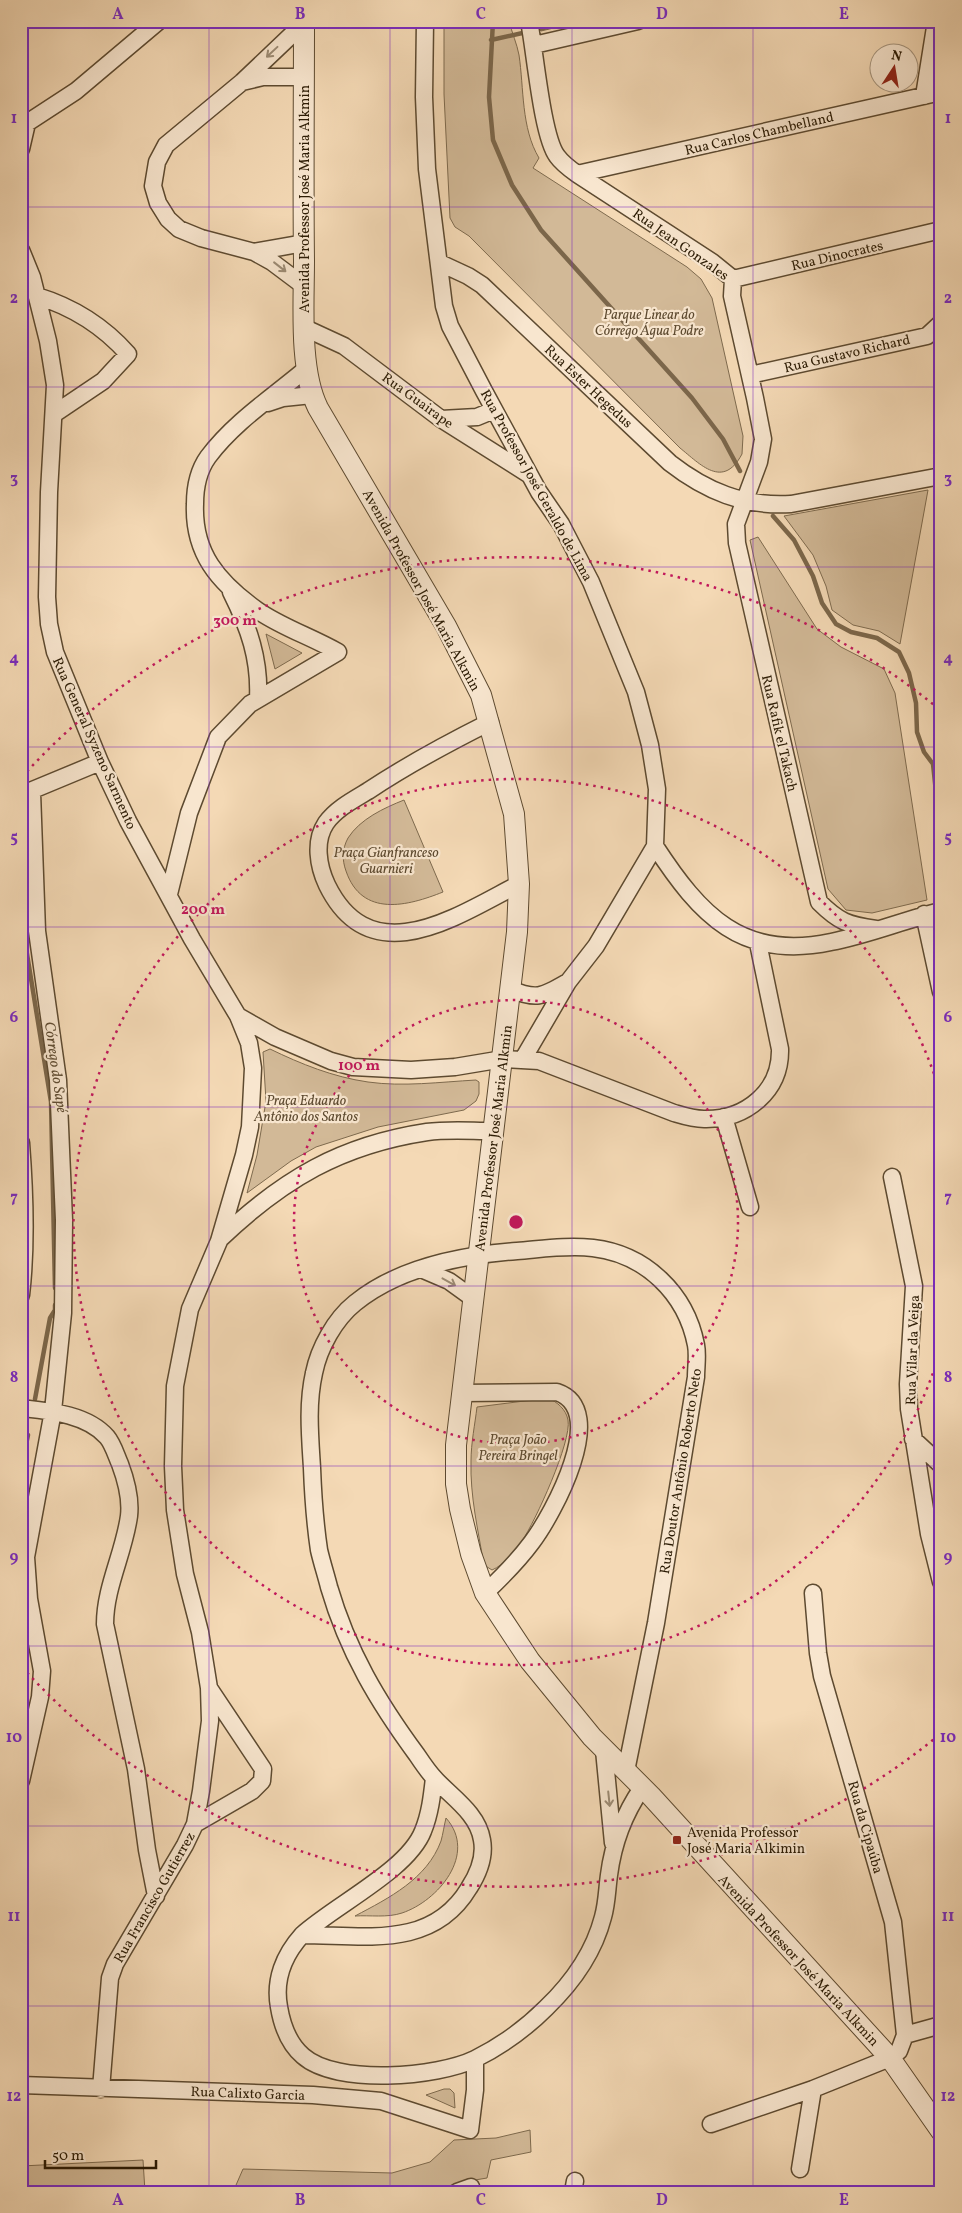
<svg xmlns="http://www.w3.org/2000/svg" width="962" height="2213" font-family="Vollkorn,serif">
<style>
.green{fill:#d2b997;stroke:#7e6a4e}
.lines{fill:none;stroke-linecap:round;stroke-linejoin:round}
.stream{stroke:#7b664a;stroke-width:4.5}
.minor-casing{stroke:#5d4a30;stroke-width:19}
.tertiary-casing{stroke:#5d4a30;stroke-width:22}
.minor{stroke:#f8e6cf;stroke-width:16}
.tertiary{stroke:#f8e6cf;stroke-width:20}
.oneway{stroke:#9c8b74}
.grid{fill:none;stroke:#7b2cbf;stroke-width:1;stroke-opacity:0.55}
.ring{fill:none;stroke:#c2185b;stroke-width:2.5;stroke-dasharray:2.5 5}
.poi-dot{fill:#8f2418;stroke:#f8e6cf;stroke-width:2}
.labels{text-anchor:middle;stroke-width:4.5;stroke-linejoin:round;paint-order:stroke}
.street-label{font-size:14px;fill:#2b1b04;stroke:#f8e6cf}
.park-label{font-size:14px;font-style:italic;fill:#5d4a30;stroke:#f8e6cf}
.poi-label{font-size:14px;fill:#2b1b04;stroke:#f8e6cf;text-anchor:start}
.water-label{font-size:15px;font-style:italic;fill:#604d33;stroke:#f8e6cf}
.centre{fill:#c2185b;stroke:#f8e6cf;stroke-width:2.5}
.ring-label{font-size:15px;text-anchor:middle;font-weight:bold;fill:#c2185b;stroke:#f8e6cf;stroke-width:4.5;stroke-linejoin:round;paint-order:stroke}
.neatline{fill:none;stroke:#7b2cbf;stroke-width:2}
.grid-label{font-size:16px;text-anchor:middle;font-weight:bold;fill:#7b2cbf}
</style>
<rect width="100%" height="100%" fill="#f4d9b5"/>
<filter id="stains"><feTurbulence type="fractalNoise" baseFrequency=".004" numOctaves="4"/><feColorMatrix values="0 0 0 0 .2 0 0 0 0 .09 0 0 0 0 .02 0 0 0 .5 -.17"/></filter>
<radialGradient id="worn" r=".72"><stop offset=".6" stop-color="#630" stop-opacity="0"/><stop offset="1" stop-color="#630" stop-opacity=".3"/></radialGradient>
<path class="green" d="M 444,21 L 509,21 C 512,33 517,44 519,55 C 524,88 521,128 539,158 L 533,168 L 687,267 L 701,279 L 712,298 L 743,436 L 742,454 C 723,490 700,464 680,448 L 469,236 L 455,227 L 450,218 L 444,94 Z
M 540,21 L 583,21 L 541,31 Z
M 928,490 L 900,644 L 879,631 L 853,625 L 832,610 L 826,586 L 813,555 L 784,516 Z
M 758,537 L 817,629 L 841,647 L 884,669 L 895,693 L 927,900 L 872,913 L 846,910 L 828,889 L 750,540 Z
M 266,634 L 302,653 L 275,669 Z
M 404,800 L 443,892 C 408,906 362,918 346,871 C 342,860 342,849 348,838 C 360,819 384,808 404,800 Z
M 270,1049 C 301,1064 333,1077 368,1082 C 403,1087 440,1082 476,1080 L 479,1082 L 479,1094 L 476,1101 L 464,1110 L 378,1127 L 316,1147 L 291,1161 L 247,1193 L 257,1155 L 266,1101 L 263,1052 Z
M 548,1398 C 557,1402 566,1409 568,1420 C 572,1441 535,1522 522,1541 C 514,1552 504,1565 492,1570 L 484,1565 C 478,1530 470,1496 471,1461 C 471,1443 475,1424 477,1407 Z
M 446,1818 C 478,1854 438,1901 402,1913 C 387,1918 370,1915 355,1916 C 389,1898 427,1879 441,1841 C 443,1834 444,1826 446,1818 Z
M 444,2089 L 450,2089 L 454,2093 L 455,2108 L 426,2095 Z
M 530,2130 L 531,2152 L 491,2160 L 487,2178 L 463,2182 L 434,2192 L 233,2192 L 243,2169 L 392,2173 L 430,2162 L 454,2140 L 496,2138 Z
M 143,2160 L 145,2192 L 21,2192 L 21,2166 Z"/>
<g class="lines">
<path class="stream" d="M 493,21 L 489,97 L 493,140 L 512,185 L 541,230 L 692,398 L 723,439 L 740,471
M 534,30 L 574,21
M 491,40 L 527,32
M 773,516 L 794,540 L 813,576 L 822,603 L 836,624 L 851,632 L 877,638 L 899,652 L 909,673 L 916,703 L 917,732 L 924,752 L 933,764 L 941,839
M 21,917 L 51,1102 L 55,1288
M 35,1399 L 50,1318 L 55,1310 L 55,1305
M 21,1468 L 28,1435
M 21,1674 L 24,1683 L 21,1718"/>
<g class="minor-casing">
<path id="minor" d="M 425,21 L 424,97 L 427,169 L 444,306 L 450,326 L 484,391 L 539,492 L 561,524 L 591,582 L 636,692 L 650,745 L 657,789 L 655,846 L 596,946 L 568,982 L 523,1059
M 529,21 C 535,51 542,136 557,156 C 562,163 570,169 577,174 L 712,262 L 733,279 L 732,296 L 755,398 L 763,439 L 759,462 L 736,524 L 737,543 L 819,902 C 839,922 848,925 876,929
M 304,23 L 242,82 L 166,145 L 157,162 L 153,186 L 158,203 L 168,219 L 179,229 L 201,238 L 254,252 L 272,262 L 304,286
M 534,45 L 638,21
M 242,82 L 263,77 L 303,77
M 924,96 L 936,21
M 21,149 L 27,123 L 76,91 L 159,21
M 577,174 L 941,92
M 21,250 L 32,277 L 48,341 L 55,385 L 49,492 L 47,597 L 49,624 L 55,652 L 100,762 L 128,821 L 192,939 L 238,1016 L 249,1043 L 253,1068 L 250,1127 L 244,1155 L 219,1241 L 190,1309 L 175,1386 L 173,1466 L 175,1510 L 185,1574 L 200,1632 L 209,1688 L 210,1721 L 201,1791 L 195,1824 L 185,1845 L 115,1964 L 110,1978 L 101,2089
M 254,252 L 304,243
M 440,263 L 468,276 L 482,285 L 670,463 C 706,491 744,507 791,504 L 941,476
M 733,279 L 941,230
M 37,296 C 73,307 104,327 128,354 L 103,381 L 54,414
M 305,328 L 344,346 L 441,419 L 528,474
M 750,375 L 927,336 L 941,323
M 268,403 L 283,398 L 312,395
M 441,419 L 477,417 L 494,410
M 231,592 C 249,628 260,659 258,699
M 490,722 C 448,743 407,765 368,791 C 353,800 336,809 326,823 C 314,841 318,866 327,885 C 371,975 457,916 519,884
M 23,794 L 100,762
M 655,846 C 700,915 742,961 831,942 C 868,935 904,920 941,911
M 169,894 L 189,813 L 218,737 L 250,704 L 338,652 C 312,637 281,627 257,610 C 218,582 193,553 195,504 C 195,487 198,471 208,457 C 234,422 274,396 307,368
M 924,914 L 941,992
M 510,989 C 536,1000 542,997 566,983
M 238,1016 L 275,1037 L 331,1061 L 353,1067 L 411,1070 L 455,1067 L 503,1059 L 539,1061 L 674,1113 C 684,1116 693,1119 704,1119 C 746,1120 781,1091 780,1049 L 758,943
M 724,1117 L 750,1207
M 21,1143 C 25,1194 27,1244 21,1295
M 892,1177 L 914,1286 L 908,1384 L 909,1409 L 929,1534 L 941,1582
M 220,1239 C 283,1179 341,1145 427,1132 C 448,1129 471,1131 493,1131
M 421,1269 L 449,1281 L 474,1299
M 462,1393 L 557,1392 C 610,1410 553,1514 532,1542 C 518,1561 502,1577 485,1593
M 21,1408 C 49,1411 87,1414 107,1437 C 113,1444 116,1455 120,1464 C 126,1480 131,1499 129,1516 C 124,1553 105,1587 105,1624 L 136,1769 L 147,1850 L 156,1896
M 913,1439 L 941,1465
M 604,1750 L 613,1843
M 626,1771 L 656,1623 L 696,1377 C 696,1367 698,1355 696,1345 C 686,1293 645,1254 593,1248 C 567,1245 542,1249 517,1251 C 463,1255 398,1268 355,1303 C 335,1319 319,1348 314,1373 C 307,1404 310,1436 312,1468 C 313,1495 315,1523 319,1550 C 322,1563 326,1575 329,1587 C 348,1652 378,1702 417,1755 C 423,1764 429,1773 436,1780 C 453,1798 478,1814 482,1840 C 485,1856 478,1874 469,1888 C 432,1950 364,1935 302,1935 C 284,1955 274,1980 279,2007 C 282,2025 289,2044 303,2056 C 337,2086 438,2077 475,2059 C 501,2046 526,2028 546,2008 C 572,1983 594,1952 603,1917 C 607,1903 607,1889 609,1875 C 613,1844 624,1814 642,1788
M 21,1781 L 40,1697 L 42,1671 L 29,1599 L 26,1557 L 53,1411 L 63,1313 L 64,1220 L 58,1080 L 37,931 L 32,792
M 195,1824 L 252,1791 L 262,1781 L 263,1769 L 209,1688
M 302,1935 C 335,1905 408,1870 423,1831 C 430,1814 432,1796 434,1778
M 905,2035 L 941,2025
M 21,2085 L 313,2095 L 381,2101 L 470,2130 L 475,2090 L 475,2059
M 711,2124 L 813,2089 L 890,2058 L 899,2051 L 905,2035 L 893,1922 L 822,1676 L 818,1653 L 813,1593
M 800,2169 L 813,2089
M 457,2192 L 471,2187 L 472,2192
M 573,2192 L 575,2181"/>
</g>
<g class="tertiary-casing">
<path id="tertiary" d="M 304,21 C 304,101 303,181 304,261 C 304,304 299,370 318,408 L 446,626 L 481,695 L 514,814 L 519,884 L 517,932 L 456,1445 L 456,1484 L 460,1509 L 471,1554 L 485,1593 L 530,1661 L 592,1737 L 651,1796 L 890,2058 L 941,2131"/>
</g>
<use href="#minor" class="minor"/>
<use href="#tertiary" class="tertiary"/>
</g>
<defs><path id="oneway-shaft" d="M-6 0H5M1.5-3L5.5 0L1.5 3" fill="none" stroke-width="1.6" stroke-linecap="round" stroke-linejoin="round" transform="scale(1.25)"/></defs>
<g class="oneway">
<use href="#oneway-shaft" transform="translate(272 52) rotate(137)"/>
<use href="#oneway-shaft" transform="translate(280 267) rotate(38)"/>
<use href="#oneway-shaft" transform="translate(449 1282) rotate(29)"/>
<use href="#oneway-shaft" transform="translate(609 1799) rotate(84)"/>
</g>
<path class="grid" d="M 209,21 L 209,2192M 390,21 L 390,2192M 572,21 L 572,2192M 753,21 L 753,2192M 21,207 L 941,207M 21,387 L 941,387M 21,567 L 941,567M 21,747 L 941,747M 21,927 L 941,927M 21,1107 L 941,1107M 21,1286 L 941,1286M 21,1466 L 941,1466M 21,1646 L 941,1646M 21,1826 L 941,1826M 21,2006 L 941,2006"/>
<g class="ring">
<circle cx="516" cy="1222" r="222"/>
<path d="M940 1352A443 443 0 1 1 940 1092"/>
<path d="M939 1735A665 665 0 0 1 22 1667M22 777A665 665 0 0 1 939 709"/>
</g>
<rect class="poi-dot" x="672" y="1835" width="10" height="10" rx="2.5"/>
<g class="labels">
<g class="street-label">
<text transform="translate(759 133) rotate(-13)" y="5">Rua Carlos Chambelland</text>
<text transform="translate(304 199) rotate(-90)" y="5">Avenida Professor José Maria Alkmin</text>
<text transform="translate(681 244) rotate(35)" y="5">Rua Jean Gonzales</text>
<text transform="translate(837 255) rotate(-13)" y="5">Rua Dinocrates</text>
<text transform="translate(847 353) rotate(-13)" y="5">Rua Gustavo Richard</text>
<text transform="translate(589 386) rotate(43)" y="5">Rua Ester Hegedus</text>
<text transform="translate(418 400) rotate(36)" y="5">Rua Guairape</text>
<text transform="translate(537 485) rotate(61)" y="5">Rua Professor José Geraldo de Lima</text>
<text transform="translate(422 590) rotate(61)" y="5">Avenida Professor José Maria Alkmin</text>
<text transform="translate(780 733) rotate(77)" y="5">Rua Rafik el Takach</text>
<text transform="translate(95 743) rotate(66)" y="5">Rua General Syzeno Sarmento</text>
<text transform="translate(493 1138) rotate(-83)" y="5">Avenida Professor José Maria Alkmin</text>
<text transform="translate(912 1350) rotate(-88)" y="5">Rua Vilar da Veiga</text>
<text transform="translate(680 1471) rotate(-81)" y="5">Rua Doutor Antônio Roberto Neto</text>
<text transform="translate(866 1827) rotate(74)" y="5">Rua da Cipaúba</text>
<text transform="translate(154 1897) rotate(-60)" y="5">Rua Francisco Gutierrez</text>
<text transform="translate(799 1960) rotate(47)" y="5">Avenida Professor José Maria Alkmin</text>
<text transform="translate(248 2093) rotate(2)" y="5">Rua Calixto Garcia</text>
</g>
<g class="park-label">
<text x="649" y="319">Parque Linear do<tspan x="649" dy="16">Córrego Água Podre</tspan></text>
<text x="386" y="857">Praça Gianfranceso<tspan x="386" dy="16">Guarnieri</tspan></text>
<text x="306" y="1105">Praça Eduardo<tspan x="306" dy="16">Antônio dos Santos</tspan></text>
<text x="518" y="1444">Praça João<tspan x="518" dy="16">Pereira Bringel</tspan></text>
</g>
<g class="poi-label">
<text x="687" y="1837">Avenida Professor<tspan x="687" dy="16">José Maria Alkimin</tspan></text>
</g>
<g class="water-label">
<text transform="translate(56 1067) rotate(82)" y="5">Córrego do Sapé</text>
</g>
</g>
<circle cx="516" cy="1222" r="8" class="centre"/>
<g class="ring-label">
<text x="235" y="625">300 m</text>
<text x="203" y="914">200 m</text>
<text x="359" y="1070">100 m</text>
</g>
<rect width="962" height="2213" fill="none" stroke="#f4d9b5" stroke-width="55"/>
<g transform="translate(894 68) rotate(12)"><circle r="24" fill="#f8e6cf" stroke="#a6957e"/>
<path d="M0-4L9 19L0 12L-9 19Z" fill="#8f2418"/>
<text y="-8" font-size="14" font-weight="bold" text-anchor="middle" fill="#2b1b04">N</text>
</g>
<path d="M45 2160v8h111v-8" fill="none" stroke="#2b1b04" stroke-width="2.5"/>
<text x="52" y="2160" font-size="15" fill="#2b1b04" stroke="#f8e6cf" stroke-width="4" paint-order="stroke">50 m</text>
<rect x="28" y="28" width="906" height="2158" class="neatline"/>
<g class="grid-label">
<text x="118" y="19">A</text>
<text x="300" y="19">B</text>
<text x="481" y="19">C</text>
<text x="662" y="19">D</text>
<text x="844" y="19">E</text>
<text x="14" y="123">1</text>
<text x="948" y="123">1</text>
<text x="14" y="303">2</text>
<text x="948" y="303">2</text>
<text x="14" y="483">3</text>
<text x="948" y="483">3</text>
<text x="14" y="663">4</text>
<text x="948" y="663">4</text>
<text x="14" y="842">5</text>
<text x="948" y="842">5</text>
<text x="14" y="1022">6</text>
<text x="948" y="1022">6</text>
<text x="14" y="1202">7</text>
<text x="948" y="1202">7</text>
<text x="14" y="1382">8</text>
<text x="948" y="1382">8</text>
<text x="14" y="1562">9</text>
<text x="948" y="1562">9</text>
<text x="14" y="1742">10</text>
<text x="948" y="1742">10</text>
<text x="14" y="1921">11</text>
<text x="948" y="1921">11</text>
<text x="14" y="2101">12</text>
<text x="948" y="2101">12</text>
<text x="118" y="2205">A</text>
<text x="300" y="2205">B</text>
<text x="481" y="2205">C</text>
<text x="662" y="2205">D</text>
<text x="844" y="2205">E</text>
</g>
<rect width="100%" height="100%" filter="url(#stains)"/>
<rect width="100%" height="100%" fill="url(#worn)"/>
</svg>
